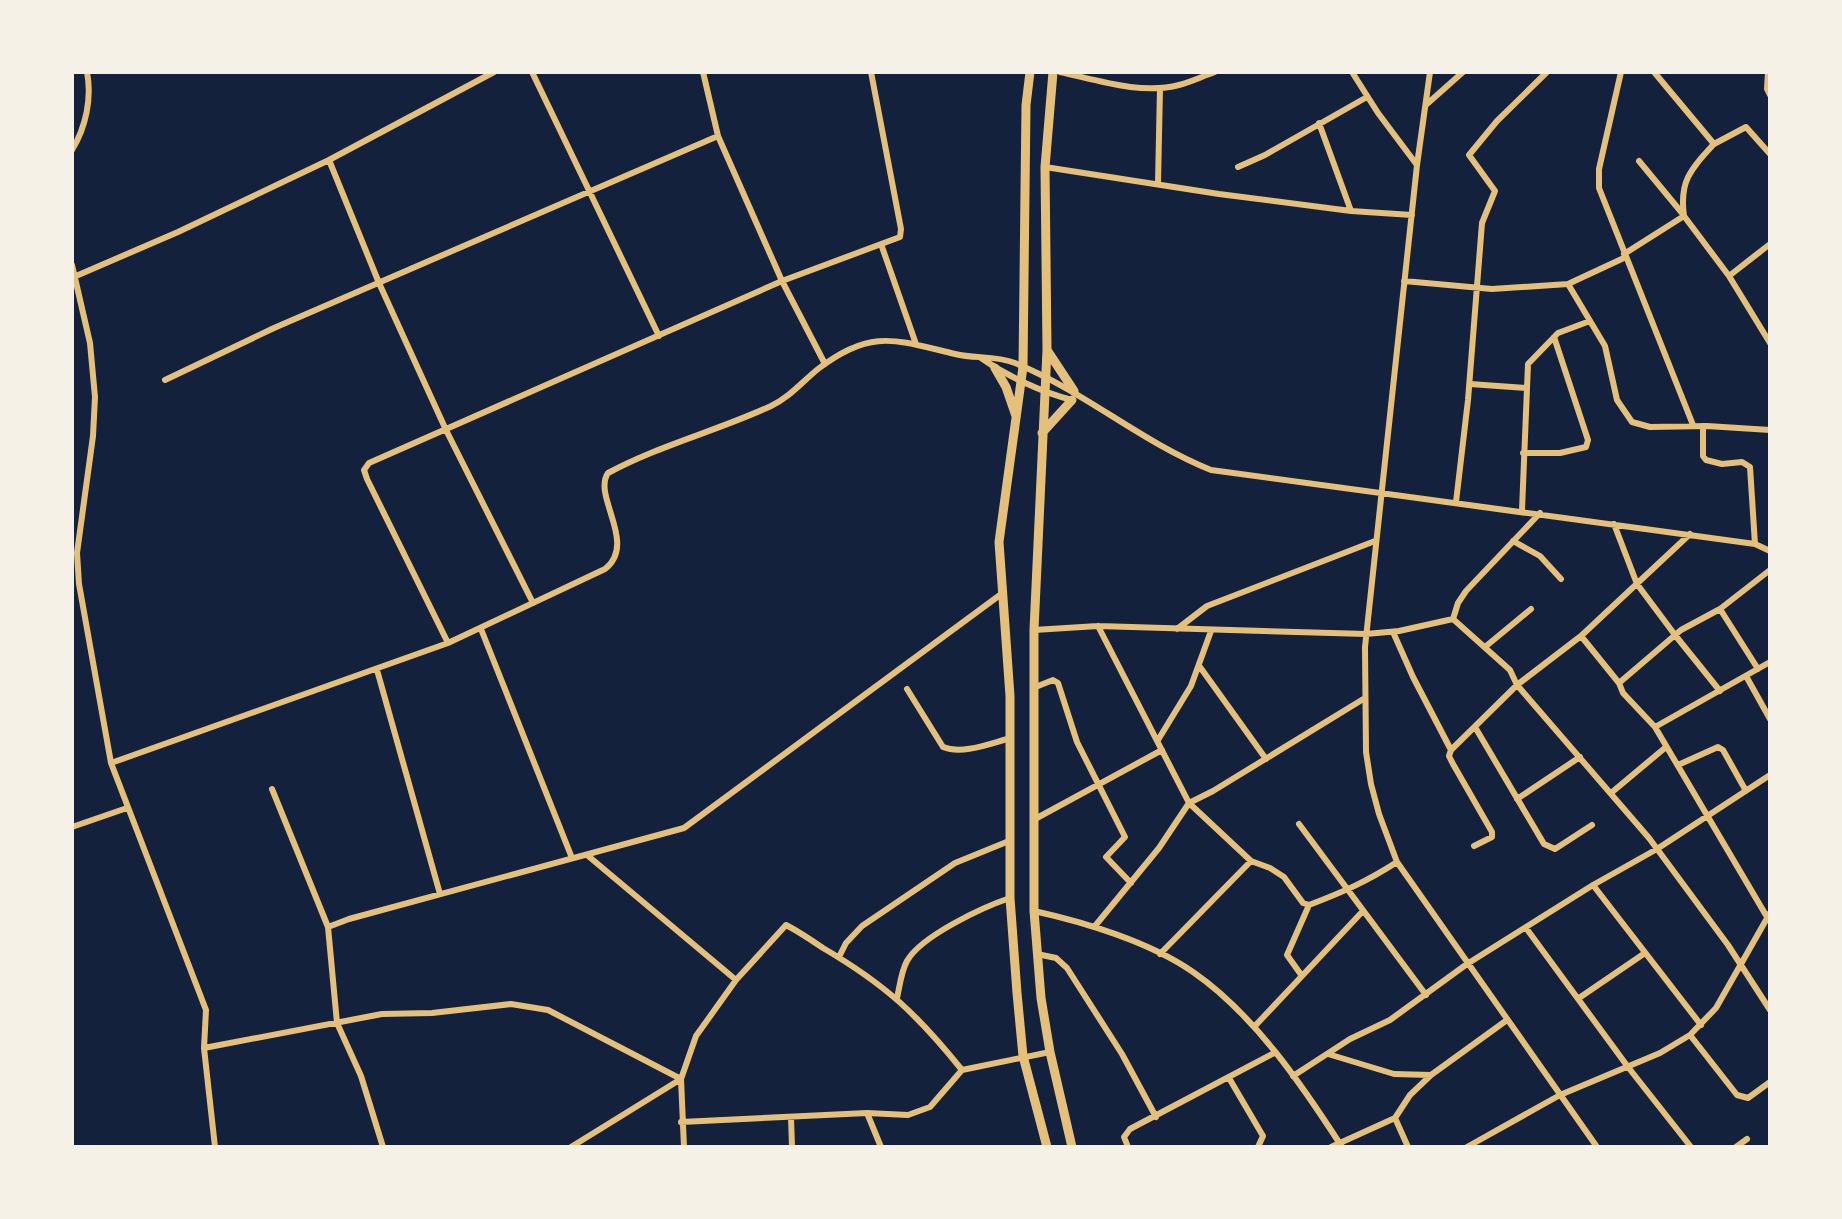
<svg xmlns="http://www.w3.org/2000/svg" width="1842" height="1219" font-family="Georgia,serif">
<style>
.lines{fill:none;stroke-linecap:round;stroke-linejoin:round}
.minor{stroke:#e5c07b;stroke-width:6}
.primary{stroke:#e5c07b;stroke-width:9}
</style>
<rect width="100%" height="100%" fill="#14213d"/>
<g class="lines">
<path class="minor" d="M 532,72 L 659,336
M 1060,72 C 1097,80 1141,95 1179,85 C 1191,82 1203,76 1215,72
M 1352,72 L 1378,113 L 1417,165
M 1430,72 L 1417,165 L 1365,647 L 1366,752 L 1371,784 L 1379,814 L 1397,862 L 1597,1147
M 1621,72 L 1599,169 L 1599,188 L 1693,425
M 1654,72 L 1714,144 L 1746,127 L 1770,154
M 1768,72 L 1767,89 L 1770,95
M 1427,104 L 1463,72
M 1319,123 L 1351,211 L 1412,215
M 718,136 L 782,281 L 825,364
M 72,150 C 86,127 92,98 87,72
M 329,160 L 379,283 L 446,430 L 533,603
M 1639,161 L 1682,213
M 1045,167 L 1219,194 L 1351,211
M 1238,167 L 1265,155 L 1367,97
M 1158,183 L 1160,88
M 1684,216 C 1679,181 1691,169 1714,144
M 881,244 L 916,344
M 1624,254 L 1684,216 L 1729,276 L 1770,244
M 72,265 L 90,343 L 95,397 L 93,436 L 77,553 L 79,584 L 111,763 L 206,1010 L 204,1048 L 215,1147
M 76,276 L 178,232 L 329,160 L 494,72
M 1729,276 L 1770,343
M 1404,281 L 1492,289 L 1568,284 L 1605,346 L 1617,400 L 1632,422 L 1650,427 L 1707,426 L 1770,430
M 1568,284 L 1626,257
M 981,358 C 1007,376 1041,392 1072,400
M 165,380 L 274,328 L 718,136 L 703,72
M 1470,384 L 1526,388
M 1703,426 L 1703,456 L 1706,460 L 1722,464 L 1742,462 L 1750,467 L 1755,544
M 1523,453 L 1560,453 L 1586,447 L 1588,440 L 1554,337
M 1456,502 L 1468,400 L 1482,223 L 1495,191 L 1469,155 L 1497,121 L 1547,72
M 1522,510 L 1528,364 L 1558,333 L 1590,321
M 1614,524 L 1637,584 L 1675,635 L 1720,691
M 1513,541 L 1540,556 L 1561,579
M 1453,619 L 1458,603 L 1466,591 L 1540,513
M 1098,626 L 1189,803 L 1251,861 L 1270,868 L 1284,877 L 1303,903 L 1309,905 C 1343,892 1366,882 1397,862
M 481,629 L 572,858
M 1177,629 L 1207,606 L 1375,541
M 1034,630 L 1098,626 L 1366,634 L 1399,631 L 1453,619 L 1510,670 L 1517,685 L 1649,838 L 1728,945 L 1770,1010
M 1393,632 L 1413,677 L 1451,750
M 1581,636 L 1619,683 L 1623,693 L 1655,727 L 1767,917
M 448,643 L 367,479 L 364,470 L 369,463 L 782,281 L 900,237 L 901,229 L 871,72
M 1485,647 L 1531,609
M 1200,667 L 1266,759
M 1758,669 L 1720,609 L 1770,570
M 377,670 L 440,894
M 1746,676 L 1770,719
M 1619,683 L 1681,630 L 1720,609
M 1033,688 L 1053,680 L 1058,683 L 1077,742 L 1125,837 L 1106,857 L 1131,883
M 907,689 L 943,747 C 963,755 991,743 1011,738
M 1475,727 L 1544,844 L 1555,849 L 1592,825
M 1655,727 L 1770,662
M 1158,740 L 1191,686 L 1211,631
M 111,763 L 448,643 L 605,569 C 638,543 592,496 608,473 C 660,445 717,431 771,406 C 790,397 802,382 818,369 C 871,328 896,340 955,354 C 975,359 995,355 1015,363 C 1084,391 1141,442 1211,470 L 1755,544 L 1770,551
M 1678,765 L 1718,747 L 1723,750 L 1746,791
M 272,789 L 328,927
M 1611,793 L 1666,747
M 1517,799 L 1580,757
M 1035,819 L 1162,750
M 1299,824 L 1426,995
M 72,827 L 127,808
M 1474,846 L 1492,837 L 1492,832 L 1453,764 L 1449,756 L 1451,750 L 1517,685 L 1581,636 L 1690,534
M 587,855 L 736,980
M 1593,885 L 1701,1025
M 1034,911 C 1084,922 1150,942 1193,972 C 1254,1014 1302,1085 1342,1147
M 1095,926 L 1159,848 L 1189,803 L 1213,791 L 1365,698
M 1526,928 L 1628,1067 L 1691,1147
M 1037,954 L 1056,958 L 1067,968 L 1122,1054 L 1156,1117
M 1160,954 L 1251,861
M 839,957 L 846,943 L 862,926 L 955,863 L 1009,841
M 1302,976 L 1362,912
M 897,998 C 900,985 901,972 907,961 C 921,936 983,907 1010,898
M 1579,998 L 1645,953
M 1254,1027 L 1302,976 L 1287,955 L 1309,905
M 1690,1035 L 1737,1095 L 1748,1098 L 1770,1082
M 204,1048 L 382,1014 L 432,1013 L 511,1004 L 548,1010 L 681,1079 L 684,1147
M 1328,1054 L 1394,1074 L 1431,1075
M 1293,1076 L 1350,1039 L 1390,1020 L 1467,964 L 1593,885 L 1657,849 L 1770,775
M 1229,1078 L 1263,1136 L 1258,1147
M 867,1113 L 881,1147
M 791,1117 L 792,1147
M 1395,1118 L 1408,1147
M 681,1122 L 867,1113 L 908,1115 L 930,1107 L 962,1070 L 1050,1052
M 383,1147 L 361,1076 L 337,1023 L 328,927 L 349,919 L 684,828 L 1004,592
M 571,1147 L 681,1079 L 696,1036 L 736,980 L 786,925 C 798,931 811,940 823,948 C 886,985 917,1014 962,1070
M 1128,1147 L 1124,1137 L 1130,1129 L 1274,1053
M 1331,1147 L 1395,1118 L 1410,1095 L 1431,1075 L 1507,1020
M 1467,1147 L 1560,1095 L 1660,1053 L 1690,1035 L 1716,1008 L 1770,913
M 1736,1147 L 1747,1139"/>
<path class="primary" d="M 1030,72 L 1026,105 L 1023,367 L 999,542 L 1010,696 L 1010,898 L 1017,993 L 1023,1056 L 1047,1147
M 1053,72 L 1045,167 L 1047,350 L 1034,630 L 1034,911 L 1041,998 L 1050,1052 L 1072,1147
M 1047,350 L 1074,391
M 995,368 L 1006,387 L 1016,416
M 1042,433 L 1072,400"/>
</g>
<rect width="1842" height="1219" fill="none" stroke="#f6f1e7" stroke-width="148"/>
</svg>
